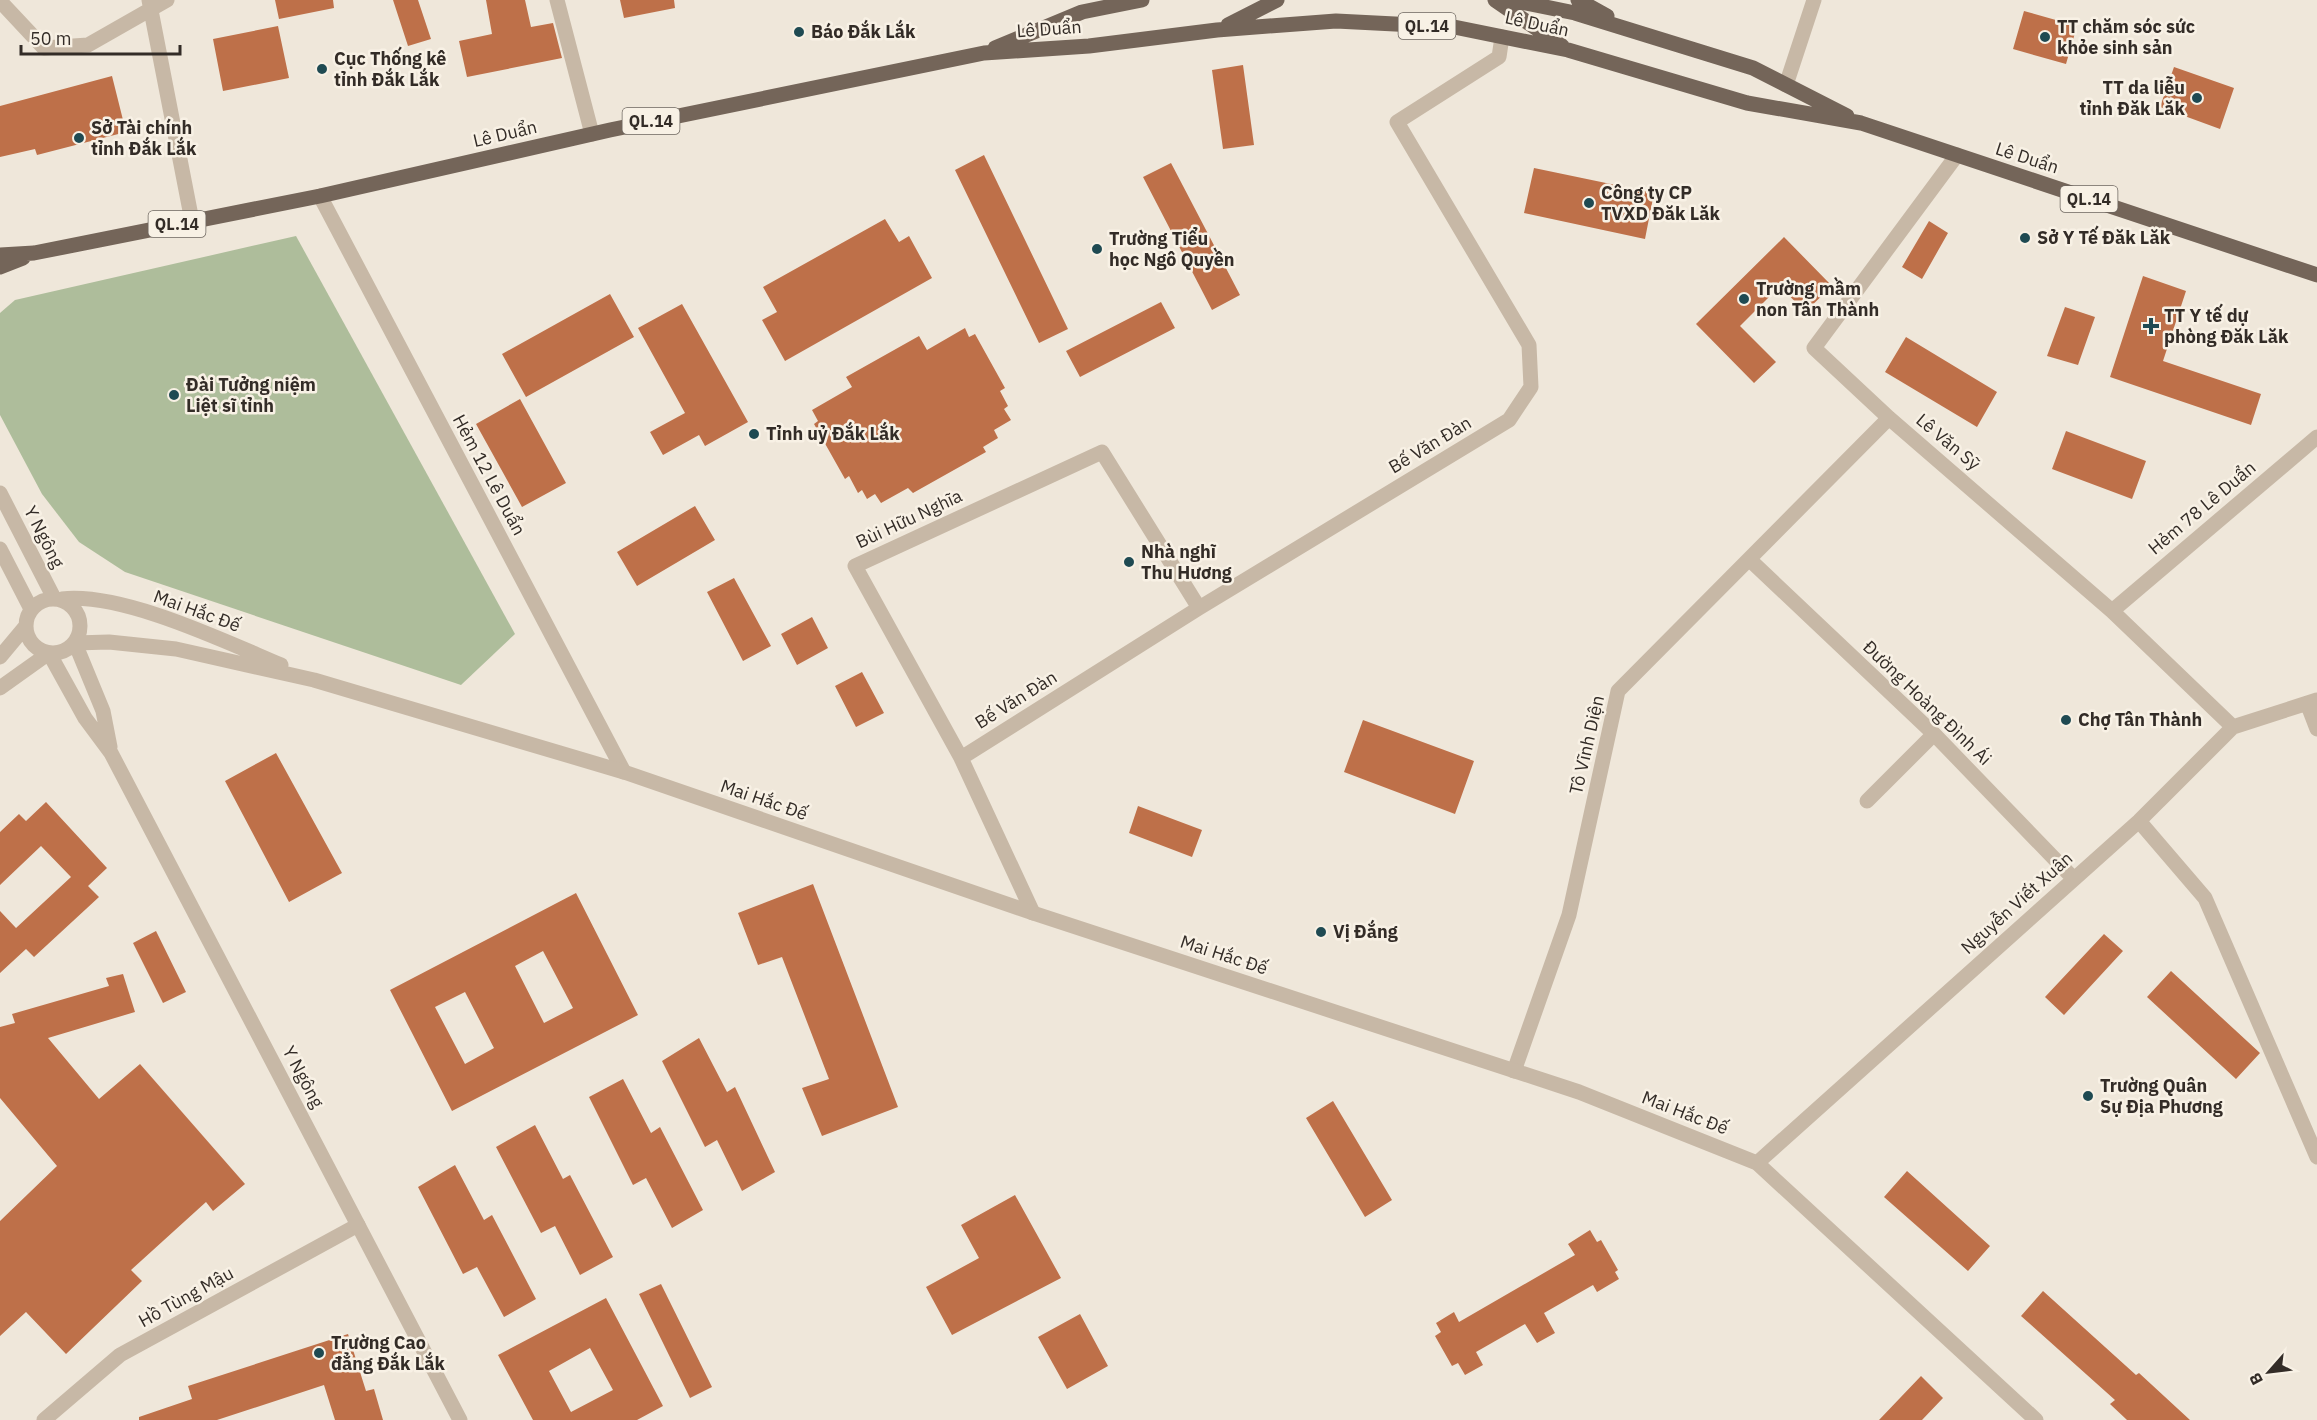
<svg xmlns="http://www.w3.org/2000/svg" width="2317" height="1420" font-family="'IBM Plex Sans',sans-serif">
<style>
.green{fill:#aebd9b}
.building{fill:#be7049;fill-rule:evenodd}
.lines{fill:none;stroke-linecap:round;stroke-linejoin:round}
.minor{stroke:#c7b8a6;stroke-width:15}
.tertiary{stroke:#c7b8a6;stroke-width:15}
.primary{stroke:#746559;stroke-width:15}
.poi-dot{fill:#1f4a52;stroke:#f8f1e5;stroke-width:2}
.labels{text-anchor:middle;stroke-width:5;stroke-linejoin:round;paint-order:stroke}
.shield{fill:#f8f1e5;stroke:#6e6760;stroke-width:1.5}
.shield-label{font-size:16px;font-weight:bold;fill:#332c27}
.street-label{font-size:18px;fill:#332c27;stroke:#f8f1e5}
.poi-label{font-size:18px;font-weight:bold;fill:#332c27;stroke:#f8f1e5;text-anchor:start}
</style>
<rect width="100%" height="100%" fill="#efe7da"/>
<path class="green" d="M 296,236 L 515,634 L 461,685 L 125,572 L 79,542 L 42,494 L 0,415 L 0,313 L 15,300 Z"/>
<path class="building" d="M 275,0 L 333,0 L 334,8 L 279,19 Z
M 393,0 L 418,0 L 431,39 L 408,46 Z
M 486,0 L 525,0 L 531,27 L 553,23 L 562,58 L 467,77 L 459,41 L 492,34 Z
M 620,0 L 674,0 L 675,8 L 624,18 Z
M 2024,11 L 2077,26 L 2066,64 L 2013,49 Z
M 278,26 L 289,78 L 223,91 L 213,39 Z
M 1243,65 L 1254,145 L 1223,149 L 1212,70 Z
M 2174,67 L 2234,88 L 2220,129 L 2160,107 Z
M 112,76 L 126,132 L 37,155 L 35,149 L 0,157 L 0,106 Z
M 984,155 L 1068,329 L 1039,343 L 955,170 Z
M 1171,163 L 1240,295 L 1212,310 L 1143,177 Z
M 1534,168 L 1654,193 L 1645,239 L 1524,213 Z
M 885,219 L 899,242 L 909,236 L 932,278 L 785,361 L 762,320 L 777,312 L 763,287 Z
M 1929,221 L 1948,233 L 1922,279 L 1902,267 Z
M 1784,237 L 1832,286 L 1805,312 L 1780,286 L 1740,326 L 1776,362 L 1754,383 L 1696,324 Z
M 2143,276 L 2186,291 L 2163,361 L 2261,394 L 2251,425 L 2110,377 Z
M 610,294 L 634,337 L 526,397 L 502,354 Z
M 1161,302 L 1175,328 L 1080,377 L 1066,351 Z
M 682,304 L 748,422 L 705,446 L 699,435 L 663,455 L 650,432 L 685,413 L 638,328 Z
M 2065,307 L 2095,317 L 2078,365 L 2047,356 Z
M 965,328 L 969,337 L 975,334 L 1005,388 L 1000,391 L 1008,406 L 1004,409 L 1011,420 L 994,430 L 998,438 L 983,447 L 986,452 L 913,493 L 908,488 L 881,503 L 875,494 L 867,499 L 862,490 L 858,493 L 849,476 L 845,479 L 814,424 L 818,421 L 812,410 L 852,387 L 846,377 L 919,336 L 927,350 Z
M 1906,337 L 1997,392 L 1977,427 L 1885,372 Z
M 520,399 L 566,483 L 522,507 L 476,424 Z
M 2066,431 L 2146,461 L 2132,499 L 2052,469 Z
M 695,506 L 715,540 L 637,586 L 617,552 Z
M 734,578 L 771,646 L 743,661 L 707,592 Z
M 812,617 L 828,648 L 797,665 L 781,634 Z
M 862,672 L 884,713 L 856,727 L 835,686 Z
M 1363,720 L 1474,761 L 1455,814 L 1344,772 Z
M 276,753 L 342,873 L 289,902 L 225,781 Z
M 46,802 L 107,868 L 88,886 L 99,897 L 34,957 L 26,949 L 0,973 L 0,911 L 16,928 L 71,877 L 41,846 L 0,885 L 0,832 L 19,814 L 26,821 Z
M 1138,806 L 1202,830 L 1192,857 L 1129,833 Z
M 813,884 L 898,1107 L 822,1136 L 802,1088 L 829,1079 L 782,957 L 758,965 L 738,913 Z
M 576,893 L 638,1015 L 452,1111 L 390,990 ZM 543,951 L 573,1008 L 544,1023 L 515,966 ZM 465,992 L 494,1048 L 465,1064 L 435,1007 Z
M 156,931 L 186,992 L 163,1003 L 133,943 Z
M 2104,934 L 2123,951 L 2064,1015 L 2045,997 Z
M 2171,971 L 2260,1053 L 2236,1079 L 2147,997 Z
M 123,974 L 135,1012 L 48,1038 L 99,1099 L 140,1064 L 245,1184 L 213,1211 L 206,1202 L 131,1270 L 142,1281 L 66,1354 L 26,1312 L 0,1336 L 0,1221 L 57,1166 L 0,1098 L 0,1027 L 15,1023 L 12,1014 L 109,986 L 106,978 Z
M 699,1038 L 727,1092 L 735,1087 L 775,1172 L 742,1191 L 717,1140 L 705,1147 L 662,1061 Z
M 623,1079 L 651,1133 L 660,1127 L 703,1210 L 672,1228 L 646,1178 L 633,1185 L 589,1097 Z
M 1333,1101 L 1392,1200 L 1365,1217 L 1306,1118 Z
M 535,1125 L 563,1179 L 570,1175 L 613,1257 L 580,1275 L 555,1226 L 541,1233 L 496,1147 Z
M 455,1165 L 484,1220 L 492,1215 L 536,1299 L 504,1317 L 477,1267 L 463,1274 L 418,1187 Z
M 1907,1171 L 1990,1246 L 1968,1271 L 1884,1197 Z
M 1015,1195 L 1061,1278 L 952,1335 L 926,1287 L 979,1258 L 961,1225 Z
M 1590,1230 L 1597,1242 L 1601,1240 L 1618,1270 L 1615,1272 L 1619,1279 L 1597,1292 L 1593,1285 L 1544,1313 L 1555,1333 L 1537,1343 L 1525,1324 L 1476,1352 L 1483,1365 L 1465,1375 L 1458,1363 L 1452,1366 L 1435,1336 L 1441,1332 L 1436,1323 L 1454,1312 L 1459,1322 L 1575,1255 L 1568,1244 Z
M 661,1284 L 712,1387 L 690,1398 L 639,1294 Z
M 2043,1291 L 2136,1375 L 2139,1373 L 2190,1420 L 2127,1420 L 2110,1404 L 2115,1400 L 2021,1316 Z
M 606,1298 L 663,1406 L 637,1420 L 533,1420 L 498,1355 ZM 590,1348 L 613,1390 L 571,1412 L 549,1371 Z
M 1080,1314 L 1108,1366 L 1067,1389 L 1038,1337 Z
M 348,1334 L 366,1391 L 374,1389 L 383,1420 L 335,1420 L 324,1385 L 217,1420 L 139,1420 L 139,1417 L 192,1399 L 188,1386 Z
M 1921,1376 L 1943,1398 L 1922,1420 L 1879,1420 Z"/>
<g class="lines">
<path class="minor" d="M 149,0 L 192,221
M 557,0 L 592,134
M 0,1 L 44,48 L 88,45 L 167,0
M 1786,85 L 1814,0
M 1957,155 L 1814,348 L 1889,418 L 2112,611 L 2233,727
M 320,196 L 624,772
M 1750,560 L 1934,734 L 2073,878
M 2112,611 L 2317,437
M 2307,703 L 2317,729
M 961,758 L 1199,608 L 1509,420 L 1531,387 L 1529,345 L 1397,122 L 1499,57 L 1502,37
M 1867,801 L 1934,734
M 2139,821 L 2205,898 L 2317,1157
M 1033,913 L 961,758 L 855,566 L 1102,452 L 1199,608
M 1514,1071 L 1569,915 L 1618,691 L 1889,418
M 1757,1163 L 2139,821 L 2233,727 L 2317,700
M 44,1420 L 120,1355 L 358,1225"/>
<path class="tertiary" d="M 0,493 L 54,598
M 0,549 L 31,609
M26 626a27 27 0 1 1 54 0a27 27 0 1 1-54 0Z
M 62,599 C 122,592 224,641 281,665
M 75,643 L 109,642 L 176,649 L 314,680 L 624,772 L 1033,913 L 1579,1092 L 1757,1163 L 2036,1420
M 75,643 L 103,711 L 110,747
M 49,653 L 85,718 L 111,753 L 460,1420
M 0,657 L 25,627
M 0,688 L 49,653"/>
<path class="primary" d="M 1495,0 L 1562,46
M 1511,0 L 1575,13 L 1753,68 L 1847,116
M 1578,0 L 1607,16
M 1228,25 L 1277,0
M 995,48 L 1082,12 L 1142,0
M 0,255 L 34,253 L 320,196 L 610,130 L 984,53 L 1089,46 L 1217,30 L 1336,21 L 1454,27 L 1568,50 L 1747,103 L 1861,123 L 2317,275
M 0,267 L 23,258"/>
</g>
<g class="poi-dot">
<circle cx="799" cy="32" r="6"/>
<circle cx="2045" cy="37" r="6"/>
<circle cx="322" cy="69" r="6"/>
<circle cx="2197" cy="98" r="6"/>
<circle cx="79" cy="138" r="6"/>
<circle cx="1589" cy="203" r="6"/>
<circle cx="2025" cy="238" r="6"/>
<circle cx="1097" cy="249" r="6"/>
<circle cx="1744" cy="299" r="6"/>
<path d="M2148 317h6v6h6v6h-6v6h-6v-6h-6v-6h6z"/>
<circle cx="174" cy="395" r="6"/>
<circle cx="754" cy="434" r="6"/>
<circle cx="1129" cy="562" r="6"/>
<circle cx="2066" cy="720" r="6"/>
<circle cx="1321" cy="932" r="6"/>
<circle cx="2088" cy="1096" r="6"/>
<circle cx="319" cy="1353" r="6"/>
</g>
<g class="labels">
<g class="shield">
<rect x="1398.5" y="13" width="57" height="26" rx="4.5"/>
<rect x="622.5" y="108" width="57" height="26" rx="4.5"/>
<rect x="2060.5" y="186" width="57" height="26" rx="4.5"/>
<rect x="148.5" y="211" width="57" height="26" rx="4.5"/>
</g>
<g class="shield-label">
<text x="1427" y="32">QL.14</text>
<text x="651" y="127">QL.14</text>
<text x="2089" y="205">QL.14</text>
<text x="177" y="230">QL.14</text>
</g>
<g class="street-label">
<text transform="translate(1537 24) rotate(12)" y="6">Lê Duẩn</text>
<text transform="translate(1049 29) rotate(-4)" y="6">Lê Duẩn</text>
<text transform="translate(505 134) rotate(-13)" y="6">Lê Duẩn</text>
<text transform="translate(2027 158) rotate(18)" y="6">Lê Duẩn</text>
<text transform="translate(1948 442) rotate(40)" y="6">Lê Văn Sỹ</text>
<text transform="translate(1430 445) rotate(-31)" y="6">Bế Văn Đàn</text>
<text transform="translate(489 475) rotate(62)" y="6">Hẻm 12 Lê Duẩn</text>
<text transform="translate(2202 508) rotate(-40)" y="6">Hẻm 78 Lê Duẩn</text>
<text transform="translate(909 519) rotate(-25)" y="6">Bùi Hữu Nghĩa</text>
<text transform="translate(44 537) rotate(63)" y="6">Y Ngông</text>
<text transform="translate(197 611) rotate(20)" y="6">Mai Hắc Đế</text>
<text transform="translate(1016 700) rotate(-32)" y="6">Bế Văn Đàn</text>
<text transform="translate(1927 703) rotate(44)" y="6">Đường Hoàng Đình Ái</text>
<text transform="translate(1587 745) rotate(-77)" y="6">Tô Vĩnh Diện</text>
<text transform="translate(764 800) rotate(19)" y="6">Mai Hắc Đế</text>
<text transform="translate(2017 903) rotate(-42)" y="6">Nguyễn Viết Xuân</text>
<text transform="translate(1224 955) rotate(18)" y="6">Mai Hắc Đế</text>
<text transform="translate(303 1077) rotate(62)" y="6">Y Ngông</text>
<text transform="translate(1685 1113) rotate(21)" y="6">Mai Hắc Đế</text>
<text transform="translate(186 1297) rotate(-29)" y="6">Hồ Tùng Mậu</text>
</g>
<g class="poi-label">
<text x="2057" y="33">TT chăm sóc sức<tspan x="2057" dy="21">khỏe sinh sản</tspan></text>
<text x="811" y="38">Báo Đắk Lắk</text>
<text x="334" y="65">Cục Thống kê<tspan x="334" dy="21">tỉnh Đắk Lắk</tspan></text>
<text x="2185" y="94" text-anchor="end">TT da liễu<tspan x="2185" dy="21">tỉnh Đăk Lăk</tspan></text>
<text x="91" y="134">Sở Tài chính<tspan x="91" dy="21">tỉnh Đắk Lắk</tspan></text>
<text x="1601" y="199">Công ty CP<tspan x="1601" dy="21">TVXD Đăk Lăk</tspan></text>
<text x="2037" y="244">Sở Y Tế Đăk Lăk</text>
<text x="1109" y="245">Trường Tiểu<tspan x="1109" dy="21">học Ngô Quyền</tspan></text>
<text x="1756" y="295">Trường mầm<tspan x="1756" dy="21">non Tân Thành</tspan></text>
<text x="2164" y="322">TT Y tế dự<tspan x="2164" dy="21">phòng Đăk Lăk</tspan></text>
<text x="186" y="391">Đài Tưởng niệm<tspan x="186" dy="21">Liệt sĩ tỉnh</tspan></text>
<text x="766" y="440">Tỉnh uỷ Đắk Lắk</text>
<text x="1141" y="558">Nhà nghĩ<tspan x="1141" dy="21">Thu Hương</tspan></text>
<text x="2078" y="726">Chợ Tân Thành</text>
<text x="1333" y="938">Vị Đắng</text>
<text x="2100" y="1092">Trường Quân<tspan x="2100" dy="21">Sự Địa Phương</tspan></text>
<text x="331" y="1349">Trường Cao<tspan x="331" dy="21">đẳng Đắk Lắk</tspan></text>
</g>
</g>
<g transform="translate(2269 1372) rotate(242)" stroke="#f8f1e5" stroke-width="4.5" paint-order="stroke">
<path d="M0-4.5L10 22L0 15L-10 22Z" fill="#332c27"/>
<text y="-9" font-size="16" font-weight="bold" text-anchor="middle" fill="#332c27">B</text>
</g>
<path d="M21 45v9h159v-9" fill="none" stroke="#332c27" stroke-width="3"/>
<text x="30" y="45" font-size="18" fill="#332c27" stroke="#f8f1e5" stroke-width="4.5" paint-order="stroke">50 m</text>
</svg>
